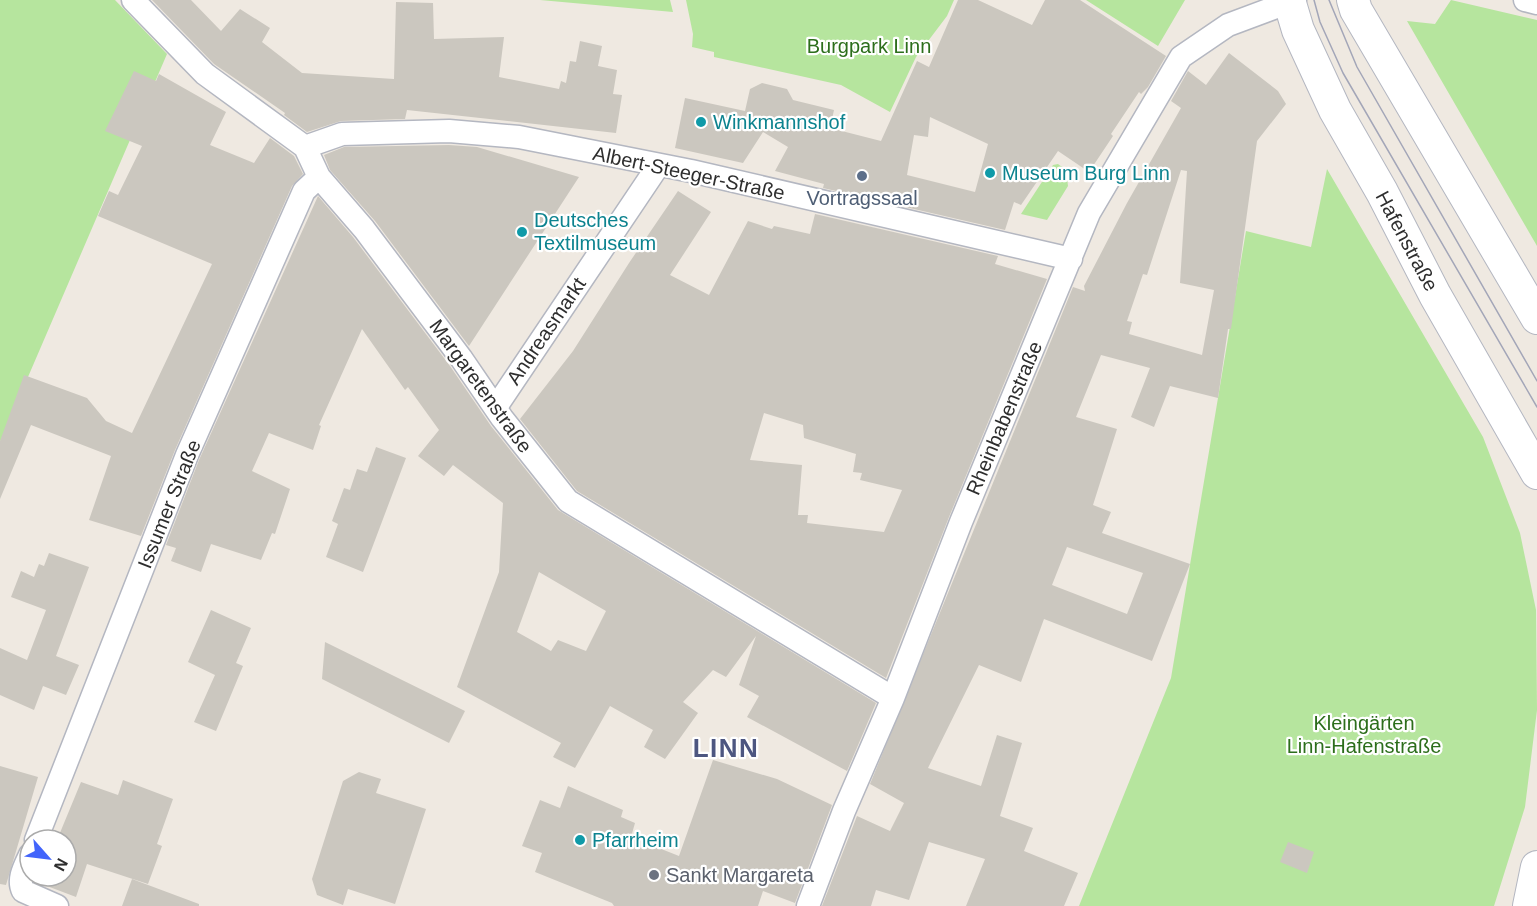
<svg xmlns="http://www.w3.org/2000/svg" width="1537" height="906" font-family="Helvetica,sans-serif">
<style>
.green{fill:#b6e59e}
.building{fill:#cbc7bf;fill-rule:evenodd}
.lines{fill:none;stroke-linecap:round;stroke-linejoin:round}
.street-casing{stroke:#b4b7c1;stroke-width:25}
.secondary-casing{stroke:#b4b7c1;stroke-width:34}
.street{stroke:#fff;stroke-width:22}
.secondary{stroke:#fff;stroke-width:32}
.tram{stroke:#a3a6b8;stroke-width:1.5}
.culture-dot{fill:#0f9aa8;stroke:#fff;stroke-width:2}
.service-dot{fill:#5c6f8a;stroke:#fff;stroke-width:2}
.worship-dot{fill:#6b7280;stroke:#fff;stroke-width:2}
.labels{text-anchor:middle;stroke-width:4.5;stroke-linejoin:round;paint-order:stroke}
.park-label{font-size:20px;fill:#2c6e1b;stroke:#fff}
.culture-label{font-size:20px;fill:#0d838f;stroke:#fff;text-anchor:start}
.street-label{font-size:20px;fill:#2e2e2e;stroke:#fff}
.service-label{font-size:20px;fill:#4e5e75;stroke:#fff}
.worship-label{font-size:20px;fill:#5b616d;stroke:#fff;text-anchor:start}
.district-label{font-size:26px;font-weight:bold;letter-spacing:1.5px;fill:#4d5680;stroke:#fff}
</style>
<rect width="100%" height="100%" fill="#efe9e1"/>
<path class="green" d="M 0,0 L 115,0 L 167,54 L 0,442 Z
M 540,0 L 670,0 L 673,12 Z
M 686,0 L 954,0 L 947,16 L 916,57 L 890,112 L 841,85 L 714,57 L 714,52 L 692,47 L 693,34 Z
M 1086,0 L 1185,0 L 1158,46 Z
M 1451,0 L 1537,20 L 1537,246 L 1407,21 L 1435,24 Z
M 1058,164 L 1066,170 L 1068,186 L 1047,220 L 1021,214 L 1053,165 Z
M 1327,169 L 1483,437 L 1520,533 L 1536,610 L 1537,710 L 1525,807 L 1494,906 L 1079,906 L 1171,678 L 1246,231 L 1311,247 Z"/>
<path class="building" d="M 152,0 L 191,0 L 221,31 L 240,9 L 270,28 L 262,42 L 302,73 L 394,79 L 396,2 L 433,3 L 434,39 L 504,37 L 499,77 L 559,89 L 561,81 L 566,83 L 570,61 L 576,62 L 580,41 L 602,46 L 598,66 L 617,70 L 613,94 L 622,95 L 616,133 L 407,110 L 405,119 L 341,121 L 307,132 L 284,115 L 285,113 L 214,64 Z
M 958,0 L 978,0 L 1032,25 L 1045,0 L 1080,0 L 1166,56 L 1148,87 L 1141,94 L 1139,92 L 1111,134 L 1113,136 L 1089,172 L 1058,151 L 1021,205 L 1014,202 L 1005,230 L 823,188 L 824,184 L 775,171 L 788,147 L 763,132 L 743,163 L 675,148 L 685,98 L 745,111 L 750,89 L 762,83 L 787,89 L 793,100 L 834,110 L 830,128 L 881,141 L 917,61 L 929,67 ZM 930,117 L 988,144 L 975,192 L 907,175 L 914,135 L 928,137 Z
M 1229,53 L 1278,91 L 1286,104 L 1257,141 L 1231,329 L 1228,329 L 1218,398 L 1170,386 L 1154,427 L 1131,417 L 1150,368 L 1101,355 L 1076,417 L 1117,429 L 1093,505 L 1111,512 L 1102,533 L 1190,564 L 1152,661 L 1044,619 L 1021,682 L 979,665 L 928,768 L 981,786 L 997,735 L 1022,743 L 1000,816 L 1033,828 L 1024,851 L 1078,873 L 1064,906 L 966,906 L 985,859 L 929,842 L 909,900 L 876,890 L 871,906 L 822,906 L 857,816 L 890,831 L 904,803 L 870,784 L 1073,287 L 1085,291 L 1084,286 L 1127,203 L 1181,108 L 1171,101 L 1188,71 L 1206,85 ZM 1181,170 L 1187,171 L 1180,283 L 1214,290 L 1202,355 L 1129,334 L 1132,322 L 1127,321 L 1143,274 L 1147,275 ZM 1067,547 L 1143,573 L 1127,614 L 1052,585 Z
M 134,71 L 156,81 L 159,74 L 226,112 L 210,145 L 254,163 L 270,138 L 294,156 L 303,174 L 292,186 L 175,450 L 141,536 L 89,520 L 111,456 L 31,425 L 0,499 L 0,441 L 24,375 L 87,398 L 106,421 L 132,433 L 212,264 L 98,216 L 109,191 L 118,195 L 142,146 L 105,131 Z
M 449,145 L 477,147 L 579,177 L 469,346 L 375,221 L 330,170 L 324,155 L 344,147 Z
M 678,191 L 711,212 L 670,275 L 709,295 L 748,221 L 772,229 L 774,226 L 810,234 L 815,214 L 998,256 L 995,264 L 1047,279 L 949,517 L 886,678 L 577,491 L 520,419 L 573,351 L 629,263 ZM 764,413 L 803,425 L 804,438 L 856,454 L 853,472 L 862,473 L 860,480 L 902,490 L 884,532 L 807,523 L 808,515 L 798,515 L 802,465 L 750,460 Z
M 318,196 L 353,237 L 450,366 L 491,426 L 558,510 L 876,703 L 847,771 L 747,717 L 759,696 L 739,685 L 756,636 L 726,677 L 713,670 L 683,702 L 698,713 L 665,759 L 644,747 L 653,730 L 610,706 L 575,768 L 553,757 L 561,743 L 457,687 L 499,572 L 503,503 L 453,465 L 444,476 L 418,456 L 439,430 L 408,387 L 405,390 L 362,329 L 319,425 L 321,426 L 313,450 L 269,433 L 252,471 L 290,489 L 275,534 L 272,533 L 261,560 L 211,544 L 201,572 L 171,561 L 176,548 L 166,545 L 199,460 ZM 539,572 L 606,611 L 586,651 L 558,640 L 551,651 L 517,632 Z
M 376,447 L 406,458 L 363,572 L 326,557 L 338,524 L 332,521 L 344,488 L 350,490 L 357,469 L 367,472 Z
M 49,553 L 89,567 L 56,656 L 79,665 L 66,695 L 43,686 L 34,710 L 0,695 L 0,648 L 27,660 L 46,610 L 11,597 L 21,571 L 34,577 L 39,564 L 44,566 Z
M 211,610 L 251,628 L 236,663 L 243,666 L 216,731 L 194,722 L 215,675 L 188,662 Z
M 325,642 L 465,711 L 449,743 L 322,679 Z
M 713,760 L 777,779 L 832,805 L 795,903 L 763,891 L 758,906 L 614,906 L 612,903 L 535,872 L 542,853 L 522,846 L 540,800 L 560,808 L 568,786 L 623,810 L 621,817 L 635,823 L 631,837 L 679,856 Z
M 0,766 L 38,777 L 6,885 L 0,884 Z
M 359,772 L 381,779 L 376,793 L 426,809 L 395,904 L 348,889 L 343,905 L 317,895 L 312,879 L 343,781 Z
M 123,780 L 173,799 L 157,844 L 162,846 L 148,884 L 87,864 L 76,897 L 39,883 L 41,876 L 66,876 L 66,840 L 57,840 L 81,782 L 118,795 Z
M 1288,842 L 1314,852 L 1307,873 L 1280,862 Z
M 132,879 L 199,904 L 199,906 L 122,906 Z"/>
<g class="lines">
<g class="street-casing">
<path id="street" d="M 133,0 L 205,74 L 305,147 L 319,177 L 364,229 L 461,358 L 502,418 L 568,501 L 893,698
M 1525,0 L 1537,3
M 305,147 L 342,134 L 449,131 L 519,137 L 691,171 L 1071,259
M 496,407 L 658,166
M 36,840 L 187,455 L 304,191 L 319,177
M 30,855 C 25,866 17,879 23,891 L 57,906
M 808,906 L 844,811 L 893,698 L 961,522 L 1089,213 L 1181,57 L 1228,25 L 1295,0"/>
</g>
<g class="secondary-casing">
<path id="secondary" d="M 1289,0 L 1298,30 L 1335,110 L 1382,192 L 1435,295 L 1537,473
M 1353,0 L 1356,10 L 1537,318
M 1529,906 L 1537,867"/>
</g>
<use href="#street" class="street"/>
<use href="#secondary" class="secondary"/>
<path class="tram" d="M 1314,0 L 1320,22 L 1343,73 L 1537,407
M 1329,0 L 1357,67 L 1537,381"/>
</g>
<g class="culture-dot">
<circle cx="701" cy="122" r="6"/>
<circle cx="990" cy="173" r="6"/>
<circle cx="522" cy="232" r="6"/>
<circle cx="580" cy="840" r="6"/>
</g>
<circle class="service-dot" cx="862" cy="176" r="6"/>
<circle class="worship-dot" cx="654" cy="875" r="6"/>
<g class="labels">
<g class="park-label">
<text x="869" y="53">Burgpark Linn</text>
<text x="1364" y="730">Kleingärten<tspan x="1364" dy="23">Linn-Hafenstraße</tspan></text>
</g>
<g class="culture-label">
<text x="713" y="129">Winkmannshof</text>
<text x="1002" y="180">Museum Burg Linn</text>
<text x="534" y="227">Deutsches<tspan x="534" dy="23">Textilmuseum</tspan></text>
<text x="592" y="847">Pfarrheim</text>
</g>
<g class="street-label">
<text transform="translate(689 173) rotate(12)" y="7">Albert-Steeger-Straße</text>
<text transform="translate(1407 241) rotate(62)" y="7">Hafenstraße</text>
<text transform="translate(546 331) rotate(-56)" y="7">Andreasmarkt</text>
<text transform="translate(481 386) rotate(54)" y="7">Margaretenstraße</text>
<text transform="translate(1004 418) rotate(-67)" y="7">Rheinbabenstraße</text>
<text transform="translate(169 504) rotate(-68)" y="7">Issumer Straße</text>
</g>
<g class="service-label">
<text x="862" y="205">Vortragssaal</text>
</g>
<g class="worship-label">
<text x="666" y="882">Sankt Margareta</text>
</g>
<g class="district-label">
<text x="726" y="757">LINN</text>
</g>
</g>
<g transform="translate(48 858) rotate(118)"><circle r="28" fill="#ffffff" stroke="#ababab" stroke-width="1.5"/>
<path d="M0-4.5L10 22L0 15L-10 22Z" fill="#4264fb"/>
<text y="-9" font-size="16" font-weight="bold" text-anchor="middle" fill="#2e2e2e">N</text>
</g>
</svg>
